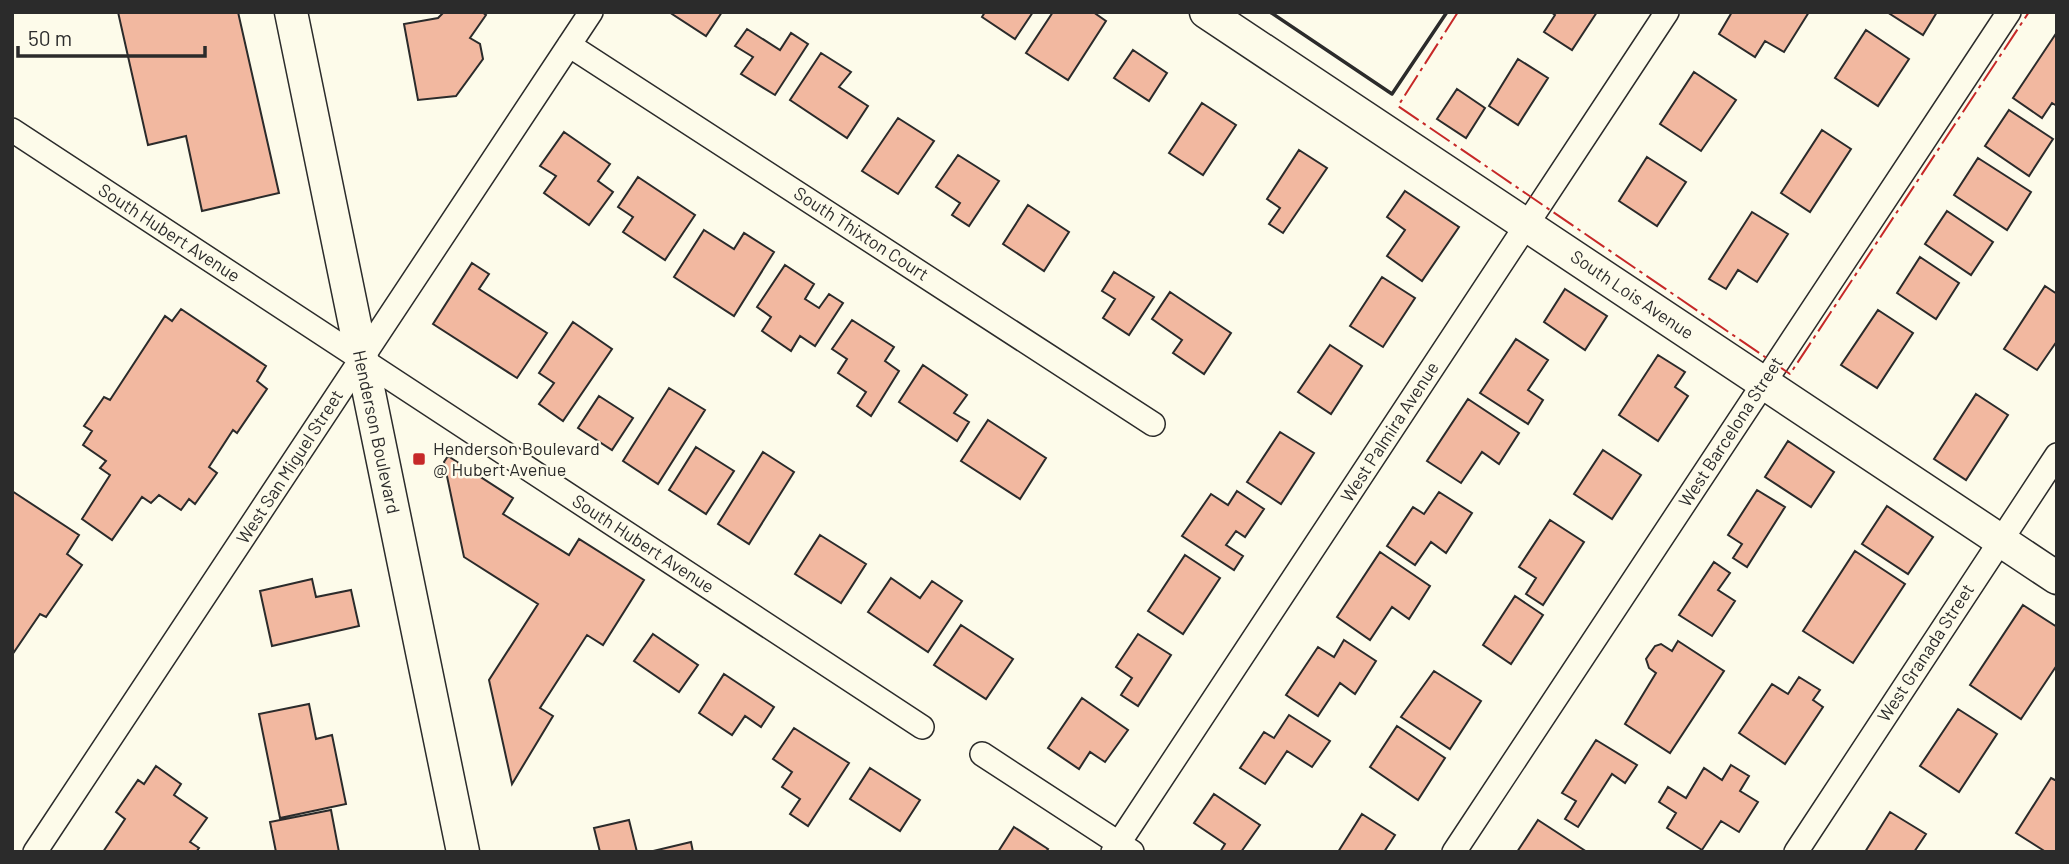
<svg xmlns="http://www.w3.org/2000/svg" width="2069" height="864" font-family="Barlow,sans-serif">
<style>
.building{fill:#f2b8a0;stroke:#2b2b2b;stroke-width:2}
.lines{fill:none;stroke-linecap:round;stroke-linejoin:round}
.street-casing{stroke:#2b2b2b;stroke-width:26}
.secondary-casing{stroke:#2b2b2b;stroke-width:35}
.street{stroke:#fdfbea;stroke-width:23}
.secondary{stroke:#fdfbea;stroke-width:32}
.wall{stroke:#2b2b2b;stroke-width:3.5}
.power{stroke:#c62828;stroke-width:2;stroke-dasharray:24 5 3.5 5;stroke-linecap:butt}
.poi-dot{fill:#c62828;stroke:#fdfbea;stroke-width:2.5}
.labels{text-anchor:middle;stroke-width:5;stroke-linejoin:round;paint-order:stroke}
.street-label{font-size:18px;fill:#2b2b2b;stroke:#fdfbea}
.poi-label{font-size:18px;fill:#2b2b2b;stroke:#fdfbea;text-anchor:start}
</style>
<rect width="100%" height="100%" fill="#fdfbea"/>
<path class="building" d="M 118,12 L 238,12 L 279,193 L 202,211 L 186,136 L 148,145 Z
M 444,12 L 482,12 L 486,15 L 470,38 L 480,44 L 483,59 L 456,96 L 418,100 L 404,24 L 438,18 Z
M 669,12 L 722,12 L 706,36 Z
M 985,12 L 1033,12 L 1015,39 L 982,17 Z
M 1053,12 L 1093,12 L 1106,21 L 1068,80 L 1026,53 Z
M 1551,12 L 1597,12 L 1572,50 L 1544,32 L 1555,15 Z
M 1732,12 L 1809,12 L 1784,52 L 1765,41 L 1755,57 L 1719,34 Z
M 1887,12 L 1937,12 L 1923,35 Z
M 747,29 L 780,50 L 791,33 L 808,44 L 775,95 L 741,74 L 753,57 L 735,46 Z
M 1866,30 L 1909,59 L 1878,106 L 1835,78 Z
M 2057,32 L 2057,106 L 2052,103 L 2042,118 L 2013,98 Z
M 1133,50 L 1167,73 L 1149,101 L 1114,78 Z
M 821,53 L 851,72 L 839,87 L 868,106 L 847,138 L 790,100 Z
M 1518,59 L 1548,78 L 1518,125 L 1489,106 Z
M 1694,72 L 1736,100 L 1701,151 L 1660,124 Z
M 1457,89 L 1485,108 L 1466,138 L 1437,119 Z
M 1202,103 L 1236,125 L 1203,175 L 1169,153 Z
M 2009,110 L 2053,139 L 2029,176 L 1985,146 Z
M 898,118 L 934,141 L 898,194 L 862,171 Z
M 1822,130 L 1851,149 L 1810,212 L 1781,193 Z
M 564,132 L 610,164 L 598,181 L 613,192 L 589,225 L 544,193 L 556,176 L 540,166 Z
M 1299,150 L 1327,168 L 1283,233 L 1269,224 L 1280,208 L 1267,199 Z
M 958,155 L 999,181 L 969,226 L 952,215 L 960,203 L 936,187 Z
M 1647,157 L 1686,182 L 1657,226 L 1619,201 Z
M 1978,158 L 2031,192 L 2007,230 L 1954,195 Z
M 638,177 L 695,215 L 665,260 L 623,232 L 633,217 L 618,207 Z
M 1405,191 L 1459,227 L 1422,281 L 1387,256 L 1405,230 L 1387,217 Z
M 1028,205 L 1069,232 L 1044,271 L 1003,244 Z
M 1947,211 L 1993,242 L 1971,275 L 1925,244 Z
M 1752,212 L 1788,234 L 1757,282 L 1738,270 L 1726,289 L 1709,279 Z
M 704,230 L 734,249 L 744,233 L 774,252 L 734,316 L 674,277 Z
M 1920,257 L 1959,283 L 1936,319 L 1897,293 Z
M 472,263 L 489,274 L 479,289 L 547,333 L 517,378 L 433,324 Z
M 785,265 L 814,284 L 805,299 L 819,308 L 829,294 L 843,303 L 815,346 L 800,336 L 791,351 L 762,331 L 771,317 L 757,307 Z
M 1114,272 L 1154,297 L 1129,335 L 1103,318 L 1115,299 L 1102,291 Z
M 1382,277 L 1415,298 L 1383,347 L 1350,326 Z
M 2045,286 L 2057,294 L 2057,341 L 2037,370 L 2004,349 Z
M 1565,289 L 1607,316 L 1585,350 L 1544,322 Z
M 1170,292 L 1231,333 L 1204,374 L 1173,353 L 1182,340 L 1152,319 Z
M 181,309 L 266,366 L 257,381 L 267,389 L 237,433 L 233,430 L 209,467 L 217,473 L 195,504 L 189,499 L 181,510 L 159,495 L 151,503 L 142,497 L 112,540 L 82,519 L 110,475 L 100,468 L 106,461 L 83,445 L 92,431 L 84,426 L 104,397 L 110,400 L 165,316 L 172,321 Z
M 1878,310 L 1913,333 L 1877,388 L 1841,365 Z
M 852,320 L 894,347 L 885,361 L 899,371 L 871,416 L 857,406 L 866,392 L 838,373 L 847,359 L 832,349 Z
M 573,322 L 612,349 L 563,421 L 539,404 L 554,383 L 539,373 Z
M 1516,339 L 1548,360 L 1528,390 L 1543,400 L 1528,424 L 1480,393 Z
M 1330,345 L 1362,366 L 1331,414 L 1298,392 Z
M 1658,355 L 1685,372 L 1675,387 L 1688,396 L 1658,441 L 1619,415 Z
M 923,365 L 967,395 L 954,413 L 969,422 L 957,441 L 899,402 Z
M 669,388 L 705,410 L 658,484 L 623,461 Z
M 1976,394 L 2008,415 L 1966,480 L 1934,459 Z
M 599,396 L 633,418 L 612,450 L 578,428 Z
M 1468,399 L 1519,433 L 1499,464 L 1482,452 L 1461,483 L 1427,461 Z
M 988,420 L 1046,458 L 1020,499 L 961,461 Z
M 1280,432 L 1314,453 L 1281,504 L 1247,482 Z
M 1788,441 L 1834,472 L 1811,507 L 1765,477 Z
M 696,447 L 734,471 L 706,514 L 669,490 Z
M 1603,450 L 1641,475 L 1612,519 L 1574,494 Z
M 763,452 L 794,472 L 749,544 L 718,524 Z
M 448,456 L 513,498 L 503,514 L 569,555 L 579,539 L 644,580 L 603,645 L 587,635 L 540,708 L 553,716 L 512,784 L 489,680 L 538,604 L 464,557 L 444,462 Z
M 1757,490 L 1785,507 L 1747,567 L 1733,558 L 1742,544 L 1728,535 Z
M 12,491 L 79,535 L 67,554 L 82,565 L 46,617 L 40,614 L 12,655 Z
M 1237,491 L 1264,509 L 1245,537 L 1236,531 L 1226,545 L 1243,556 L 1234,570 L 1182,536 L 1211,494 L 1228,505 Z
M 1439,492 L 1472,513 L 1446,553 L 1431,542 L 1415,565 L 1387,546 L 1413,507 L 1424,514 Z
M 1887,506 L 1933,537 L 1908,574 L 1862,544 Z
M 1550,520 L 1584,542 L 1543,605 L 1526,594 L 1536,578 L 1519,567 Z
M 820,535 L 866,564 L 841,603 L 795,574 Z
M 1855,551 L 1905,584 L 1853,663 L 1803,631 Z
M 1380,552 L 1430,586 L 1409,619 L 1392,607 L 1370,640 L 1337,617 Z
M 1185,555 L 1220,578 L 1183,634 L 1148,611 Z
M 1714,562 L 1730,573 L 1718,590 L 1735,601 L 1712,636 L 1679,615 Z
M 891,578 L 920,598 L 932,581 L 962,601 L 928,652 L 868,612 Z
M 312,579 L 316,597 L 351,590 L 359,626 L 272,646 L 260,591 Z
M 1515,596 L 1543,615 L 1511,664 L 1483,645 Z
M 2023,605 L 2057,627 L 2057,665 L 2021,719 L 1970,685 Z
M 961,625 L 1013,659 L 986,699 L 934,665 Z
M 653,634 L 698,665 L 679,692 L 634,661 Z
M 1138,634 L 1171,655 L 1138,706 L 1121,695 L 1132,678 L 1116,667 Z
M 1344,640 L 1376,661 L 1355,694 L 1340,683 L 1318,716 L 1286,695 L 1318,647 L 1334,657 Z
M 1678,641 L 1724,671 L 1670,753 L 1625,724 L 1656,673 L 1649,668 L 1646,659 L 1655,646 L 1661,644 L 1672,651 Z
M 1434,671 L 1481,701 L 1450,749 L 1401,717 Z
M 724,674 L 774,707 L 761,727 L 745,716 L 732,735 L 699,713 Z
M 1799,677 L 1820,690 L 1813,700 L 1823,707 L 1785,764 L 1739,733 L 1772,684 L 1788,694 Z
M 1082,698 L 1128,730 L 1105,762 L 1090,752 L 1079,769 L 1048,748 Z
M 309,704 L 316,739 L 332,735 L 346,804 L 280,818 L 259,714 Z
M 1958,709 L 1997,734 L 1959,792 L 1920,766 Z
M 1289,715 L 1330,741 L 1312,767 L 1287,751 L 1265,784 L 1240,768 L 1264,732 L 1274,738 Z
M 1397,726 L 1445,758 L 1418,800 L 1370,767 Z
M 794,728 L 849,763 L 808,826 L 790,814 L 800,799 L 782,787 L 792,772 L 773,759 Z
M 1596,740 L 1637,765 L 1625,783 L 1612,774 L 1578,827 L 1565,819 L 1576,801 L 1562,793 Z
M 1731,765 L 1749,776 L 1740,791 L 1758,802 L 1739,832 L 1721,821 L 1702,850 L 1667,828 L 1676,813 L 1659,802 L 1668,787 L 1686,798 L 1704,768 L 1722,780 Z
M 156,766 L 181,784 L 174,795 L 207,818 L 190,842 L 199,848 L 196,852 L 103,852 L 125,819 L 116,812 L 138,780 L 144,784 Z
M 870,768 L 920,800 L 900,831 L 850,799 Z
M 2051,778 L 2057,781 L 2057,852 L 2046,852 L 2016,833 Z
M 1214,794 L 1260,825 L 1241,852 L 1220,852 L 1225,844 L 1194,823 Z
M 331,810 L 339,852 L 276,852 L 270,822 Z
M 1890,812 L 1926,834 L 1914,852 L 1865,852 Z
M 1362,814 L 1395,835 L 1384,852 L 1338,852 Z
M 629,820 L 637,852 L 600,852 L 594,828 Z
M 1538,820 L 1587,852 L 1517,852 Z
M 1014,827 L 1048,849 L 1046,852 L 998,852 Z
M 691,842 L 693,852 L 649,852 Z"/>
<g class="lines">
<g class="street-casing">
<path id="street" d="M 569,45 L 1153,424
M 12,130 L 922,727
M 982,754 L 1132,852
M 35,852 L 591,12
M 1113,852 L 1667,12
M 1454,852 L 2009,12
M 1796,852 L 2057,455"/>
</g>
<g class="secondary-casing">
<path id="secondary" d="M 291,12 L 463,852
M 1206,12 L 2057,578"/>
</g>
<use href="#street" class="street"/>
<use href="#secondary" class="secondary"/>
<path class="wall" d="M 1270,12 L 1392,94 L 1447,12"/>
<path class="power" d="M 1458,12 L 1398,106 L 1790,374 L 2029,12"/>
</g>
<rect class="poi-dot" x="412" y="452" width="14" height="14" rx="3.5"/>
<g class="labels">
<g class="street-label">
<text transform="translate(169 233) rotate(33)" y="6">South Hubert Avenue</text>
<text transform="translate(861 234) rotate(33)" y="6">South Thixton Court</text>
<text transform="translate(1632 295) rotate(34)" y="6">South Lois Avenue</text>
<text transform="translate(376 432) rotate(78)" y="6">Henderson Boulevard</text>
<text transform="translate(1390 432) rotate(-57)" y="6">West Palmira Avenue</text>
<text transform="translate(1731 432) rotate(-57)" y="6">West Barcelona Street</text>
<text transform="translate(290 467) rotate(-57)" y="6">West San Miguel Street</text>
<text transform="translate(643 544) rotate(33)" y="6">South Hubert Avenue</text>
<text transform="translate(1926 653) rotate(-57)" y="6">West Granada Street</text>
</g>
<g class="poi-label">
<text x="433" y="455">Henderson Boulevard<tspan x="433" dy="21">@ Hubert Avenue</tspan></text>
</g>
</g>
<rect width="2069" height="864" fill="none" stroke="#2b2b2b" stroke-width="28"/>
<path d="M18 46v10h187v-10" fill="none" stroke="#2b2b2b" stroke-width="3.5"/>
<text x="28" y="46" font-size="21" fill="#2b2b2b" stroke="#fdfbea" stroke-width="5" paint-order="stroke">50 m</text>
</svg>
